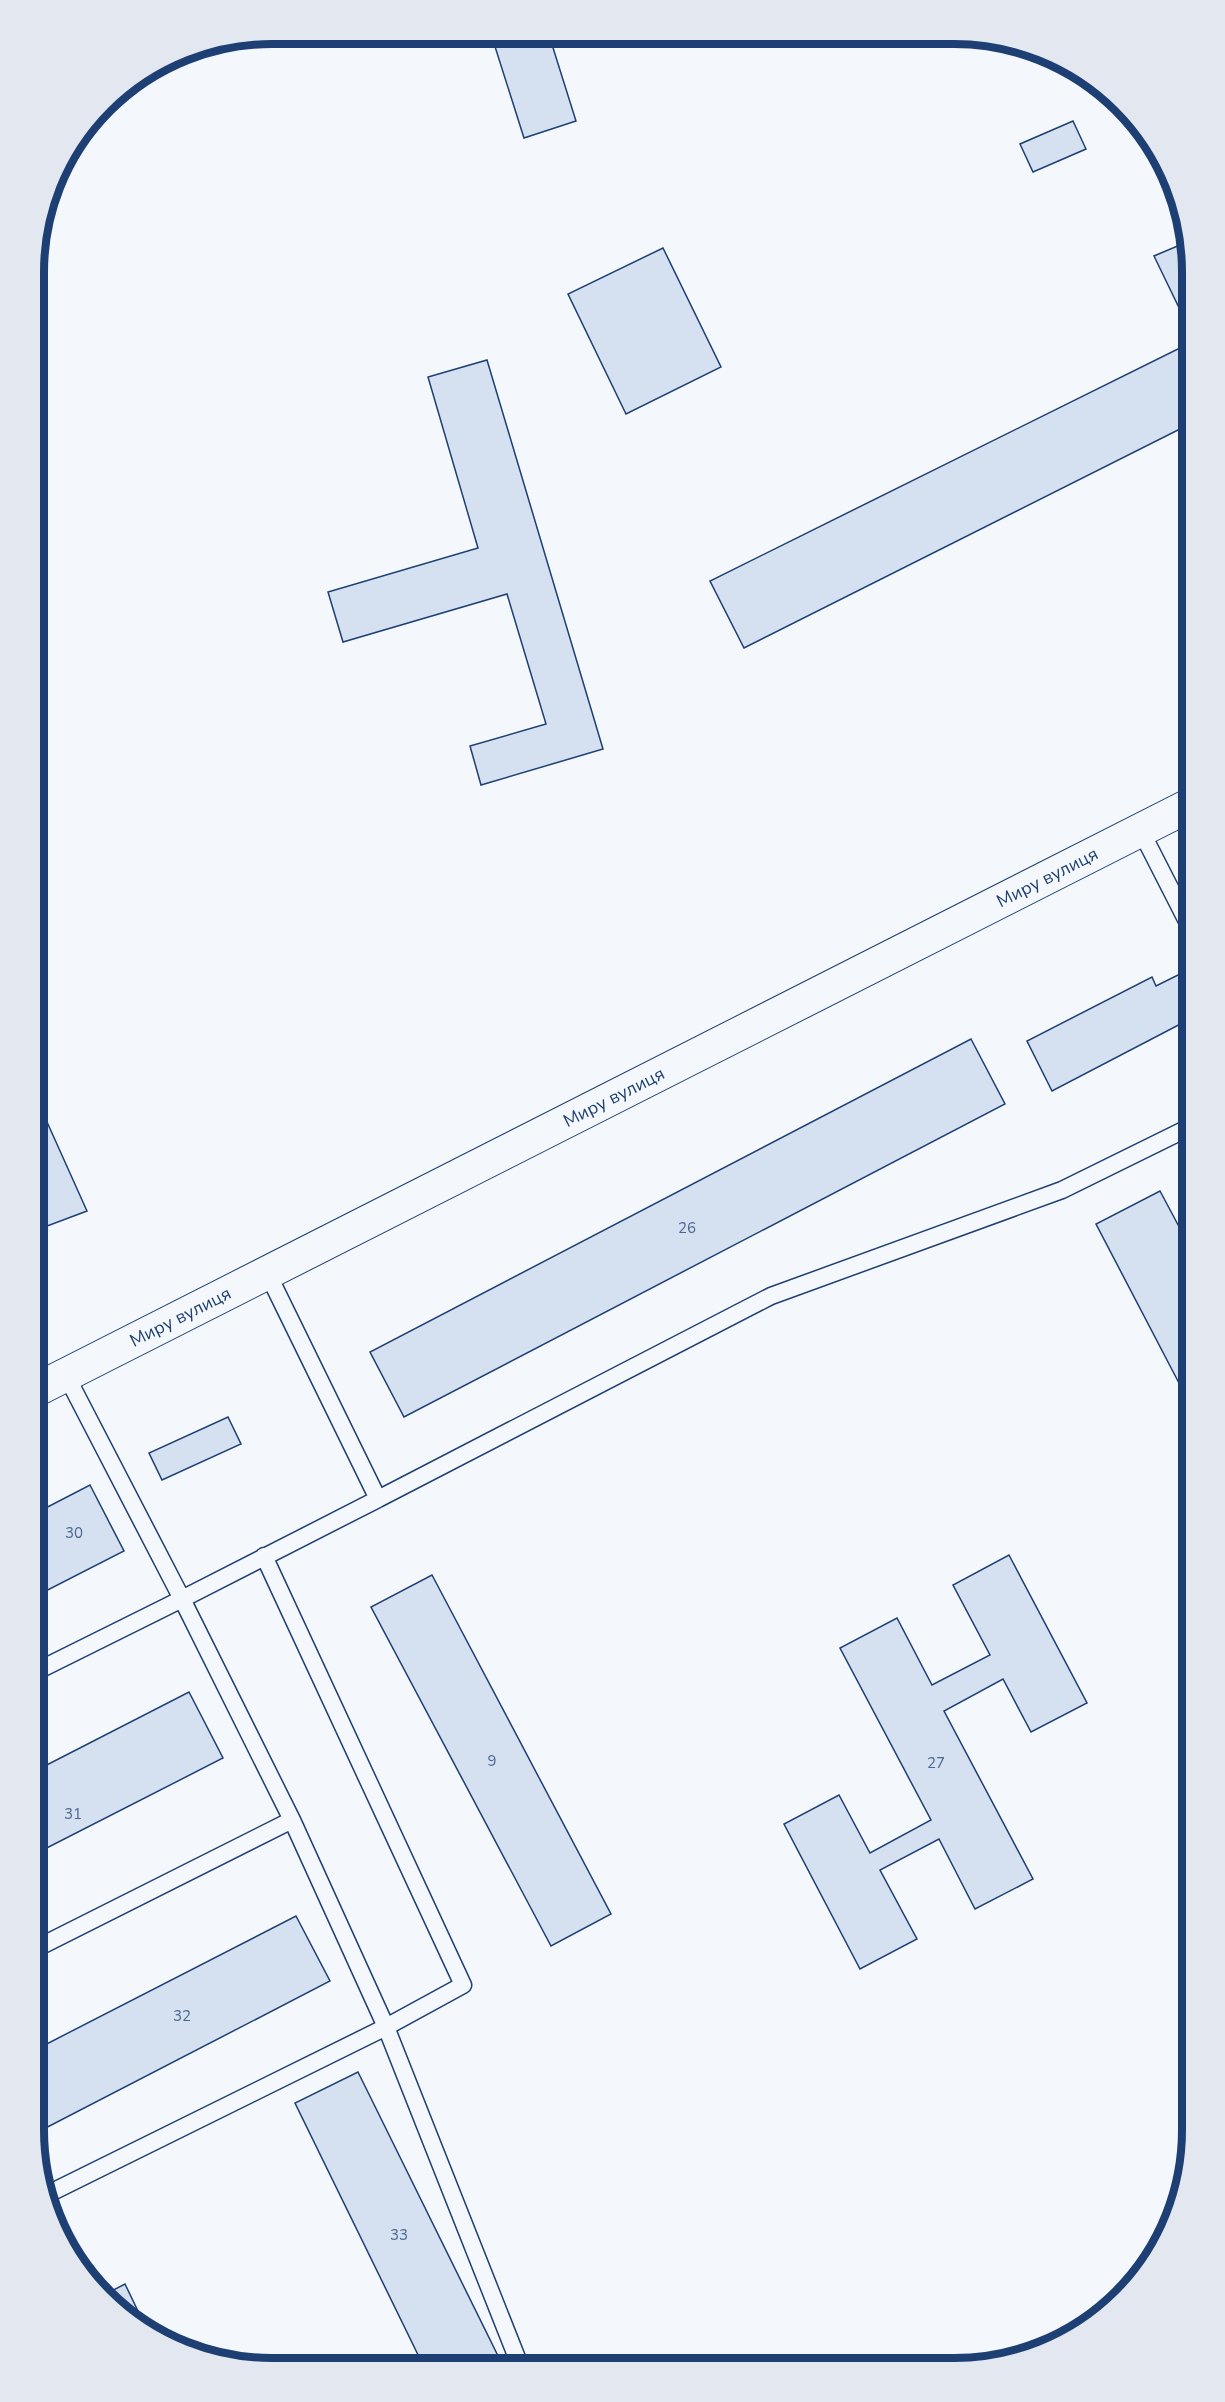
<svg xmlns="http://www.w3.org/2000/svg" width="1225" height="2402" font-family="'Nunito Sans',sans-serif">
<style>
.building{fill:#d5e0f0;stroke:#1d3f73;stroke-width:1.5}
.lines{fill:none;stroke-linecap:round;stroke-linejoin:round}
.service-casing{stroke:#1d3f73;stroke-width:19}
.minor-casing{stroke:#1d3f73;stroke-width:35}
.service{stroke:#f4f7fb;stroke-width:16}
.minor{stroke:#f4f7fb;stroke-width:33}
.labels{text-anchor:middle;stroke-width:4.5;stroke-linejoin:round;paint-order:stroke}
.number-label{font-size:15px;fill:#4b6792}
.street-label{font-size:18px;fill:#1d3f73;stroke:#f4f7fb}
.rim{fill:none;stroke:#1d3f73;stroke-width:8}
</style>
<rect width="100%" height="100%" fill="#f4f7fb"/>
<path class="building" d="M 491,34 L 549,35 L 576,121 L 524,138 Z
M 1073,121 L 1086,149 L 1033,172 L 1020,144 Z
M 1187,242 L 1192,271 L 1192,315 L 1184,318 L 1154,256 Z
M 663,248 L 721,367 L 626,414 L 568,294 Z
M 1192,342 L 1192,423 L 744,648 L 710,581 Z
M 487,360 L 603,749 L 481,785 L 470,746 L 546,724 L 507,594 L 343,642 L 328,592 L 478,548 L 428,377 Z
M 1184,972 L 1192,988 L 1192,1018 L 1052,1091 L 1027,1041 L 1152,977 L 1156,986 Z
M 971,1039 L 1005,1104 L 404,1417 L 370,1352 Z
M 34,1093 L 87,1211 L 34,1231 Z
M 1160,1191 L 1192,1251 L 1192,1408 L 1096,1224 Z
M 228,1417 L 241,1444 L 162,1480 L 149,1453 Z
M 90,1485 L 124,1551 L 34,1597 L 34,1514 Z
M 1009,1555 L 1087,1703 L 1031,1732 L 1003,1679 L 944,1711 L 1033,1879 L 975,1909 L 939,1839 L 880,1870 L 917,1939 L 860,1969 L 784,1824 L 839,1795 L 870,1853 L 931,1820 L 840,1648 L 897,1618 L 932,1685 L 990,1655 L 953,1585 Z
M 432,1575 L 611,1914 L 551,1946 L 371,1607 Z
M 189,1692 L 223,1758 L 33,1855 L 33,1772 Z
M 296,1916 L 330,1981 L 34,2134 L 33,2051 Z
M 358,2072 L 504,2368 L 424,2367 L 295,2103 Z
M 125,2284 L 149,2334 L 114,2310 L 102,2296 Z"/>
<g class="lines">
<g class="service-casing">
<path id="service" d="M 1140,829 L 1192,931
M 378,1499 L 771,1296 L 1062,1190 L 1192,1126
M 264,1556 L 463,1985 L 386,2027 L 521,2368
M 33,1673 L 182,1599 L 66,1375
M 33,1950 L 292,1820 L 182,1599 L 378,1499 L 267,1272
M 44,2196 L 386,2027 L 292,1820"/>
</g>
<g class="minor-casing">
<g id="minor">
<path id="s1" d="M 34,1391 L 1192,804"/>
</g>
</g>
<use href="#service" class="service"/>
<use href="#minor" class="minor"/>
</g>
<g class="labels">
<g class="number-label">
<text x="687" y="1233">26</text>
<text x="74" y="1538">30</text>
<text x="492" y="1766">9</text>
<text x="936" y="1768">27</text>
<text x="73" y="1819">31</text>
<text x="182" y="2021">32</text>
<text x="399" y="2240">33</text>
</g>
<g class="street-label">
<text dy="6" stroke="none"><textPath href="#s1" startOffset="1136">Миру вулиця</textPath></text>
<text dy="6" stroke="none"><textPath href="#s1" startOffset="650">Миру вулиця</textPath></text>
<text dy="6" stroke="none"><textPath href="#s1" startOffset="164">Миру вулиця</textPath></text>
</g>
</g>
<path d="M0 0H1225V2402H0ZM272 44H954A228 228 0 0 1 1182 272V2130A228 228 0 0 1 954 2358H272A228 228 0 0 1 44 2130V272A228 228 0 0 1 272 44Z" fill="#e3e8f0" fill-rule="evenodd"/>
<path class="rim" d="M272 44H954A228 228 0 0 1 1182 272V2130A228 228 0 0 1 954 2358H272A228 228 0 0 1 44 2130V272A228 228 0 0 1 272 44Z"/>
</svg>
